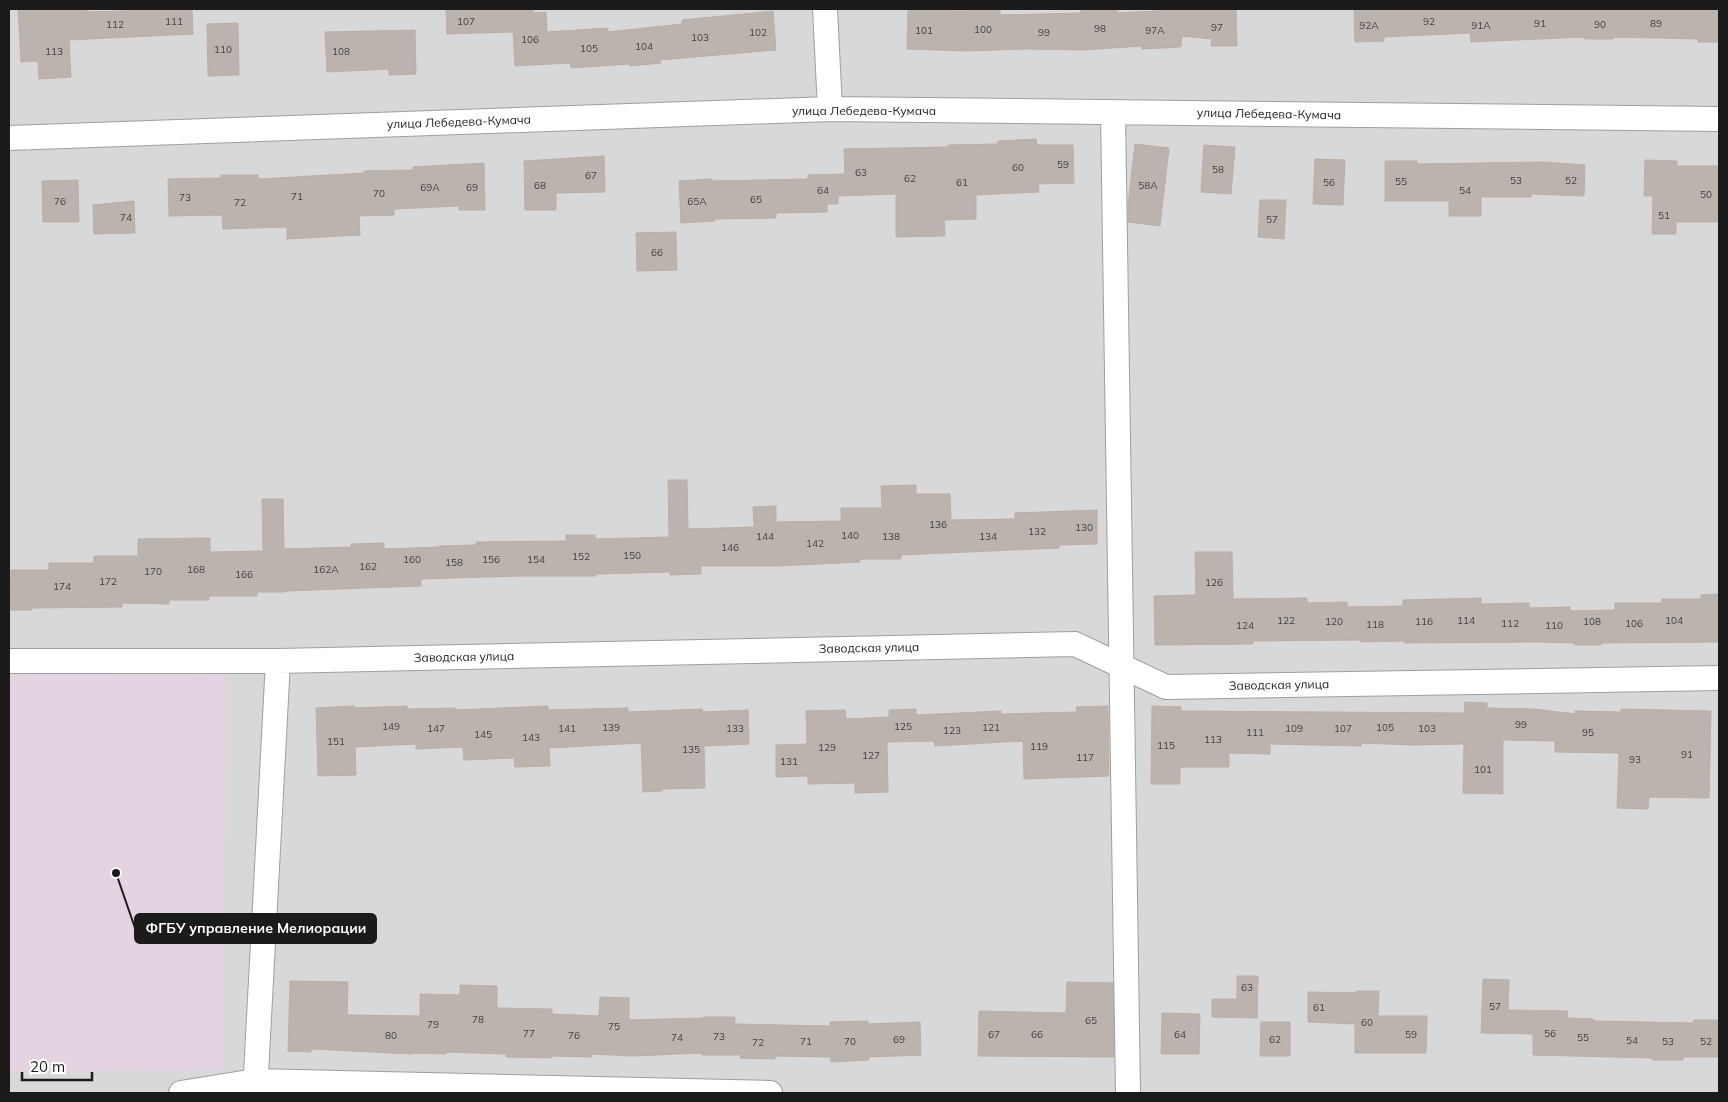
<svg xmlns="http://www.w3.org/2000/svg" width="1728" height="1102" font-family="Mulish,sans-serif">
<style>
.residential{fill:#d9d8d8}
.industrial{fill:#e4d4e1}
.building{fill:#bbb3ae;stroke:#bbaea5}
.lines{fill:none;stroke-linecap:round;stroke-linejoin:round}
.street-casing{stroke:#9f9f9f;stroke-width:26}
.street{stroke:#fff;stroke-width:24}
.labels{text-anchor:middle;stroke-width:4;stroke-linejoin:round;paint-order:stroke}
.number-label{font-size:10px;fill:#434140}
.street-label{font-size:12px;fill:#1b1b1b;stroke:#fff}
.leader{fill:none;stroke:#1b1b1b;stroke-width:2}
.callout-dot{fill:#1b1b1b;stroke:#fff;stroke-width:2}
.callout{fill:#1b1b1b;stroke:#1b1b1b;stroke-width:2}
.callout-label{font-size:14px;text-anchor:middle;font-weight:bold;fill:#fff}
</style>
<rect width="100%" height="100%" fill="#ebe8e1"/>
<path class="residential" d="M 9,9 L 1719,9 L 1719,1093 L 9,1093 Z"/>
<path class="industrial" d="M 9,674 L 226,675 L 223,1070 L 9,1072 Z"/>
<path class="building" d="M 18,9 L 87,9 L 87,12 L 192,9 L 193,34 L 69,40 L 71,77 L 39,79 L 38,61 L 21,62 Z
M 446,9 L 533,9 L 533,13 L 546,12 L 547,32 L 608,28 L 608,32 L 682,24 L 682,20 L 773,11 L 776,50 L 660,60 L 661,63 L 630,66 L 630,64 L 571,68 L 570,63 L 515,66 L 513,32 L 447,34 Z
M 965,9 L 1000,9 L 1000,15 L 1081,13 L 1081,9 L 1117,9 L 1117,13 L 1196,9 L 1236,9 L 1237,46 L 1211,46 L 1212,39 L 1182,36 L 1181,47 L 1142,49 L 1141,46 L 1083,50 L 1025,49 L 966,51 L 907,49 L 908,10 L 965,11 Z
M 1354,9 L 1719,9 L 1719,42 L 1698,42 L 1698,39 L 1614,37 L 1613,39 L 1585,39 L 1585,37 L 1471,42 L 1470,33 L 1384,37 L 1384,41 L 1355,42 Z
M 238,23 L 239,75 L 208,76 L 207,24 Z
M 415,30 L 416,74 L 389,75 L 389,69 L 327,72 L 325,32 Z
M 1036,139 L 1037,145 L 1073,145 L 1074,183 L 1038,184 L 1039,192 L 976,195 L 976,219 L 944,220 L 945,236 L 896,237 L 896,194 L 838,196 L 838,204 L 827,204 L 827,212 L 776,213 L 776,218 L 714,219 L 715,221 L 681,223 L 679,181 L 712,179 L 712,181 L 808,179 L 808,175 L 845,174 L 844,149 L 948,147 L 948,145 L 998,144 L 998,141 Z
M 1135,144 L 1169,148 L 1160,226 L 1128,222 L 1128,205 Z
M 1204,145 L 1235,147 L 1231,194 L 1201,192 Z
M 604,156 L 605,192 L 556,193 L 556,210 L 525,210 L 524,161 Z
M 1315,159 L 1345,160 L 1343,205 L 1313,204 Z
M 1645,160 L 1677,161 L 1677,166 L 1719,166 L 1719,222 L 1676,222 L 1676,234 L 1652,234 L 1653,196 L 1644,196 Z
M 1385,161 L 1417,161 L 1417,164 L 1543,162 L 1585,165 L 1584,196 L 1531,194 L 1531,197 L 1481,197 L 1481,216 L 1449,216 L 1449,201 L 1385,201 Z
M 484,163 L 485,210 L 459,210 L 459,206 L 394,209 L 394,215 L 359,216 L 360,235 L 287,239 L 287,227 L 223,229 L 222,215 L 169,216 L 168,179 L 221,178 L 221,175 L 258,175 L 258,179 L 364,173 L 364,171 L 413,170 L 413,167 Z
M 78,180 L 79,222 L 43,222 L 42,181 Z
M 1260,200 L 1286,200 L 1284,239 L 1258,237 Z
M 134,201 L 135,233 L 94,234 L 93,205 Z
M 676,232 L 677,270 L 637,271 L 636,233 Z
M 668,480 L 687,480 L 688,529 L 754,527 L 753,507 L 776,506 L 776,522 L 841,521 L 841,508 L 882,508 L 881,486 L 916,485 L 916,494 L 950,494 L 951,520 L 1015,519 L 1015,513 L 1097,510 L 1097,544 L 1059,545 L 1059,548 L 901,555 L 901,559 L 860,559 L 860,562 L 777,566 L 701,566 L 701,574 L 670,575 L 670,572 L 596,574 L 596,576 L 521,576 L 421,579 L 421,586 L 285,591 L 285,592 L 257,592 L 257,596 L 209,596 L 209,600 L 169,600 L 169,604 L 122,603 L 122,607 L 32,608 L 32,610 L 10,610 L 11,570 L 49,570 L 49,563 L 94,563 L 94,556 L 138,556 L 138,539 L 210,538 L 210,552 L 263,551 L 262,499 L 283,499 L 284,549 L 351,547 L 351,544 L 384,543 L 384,549 L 439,547 L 439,546 L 476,545 L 476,542 L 566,541 L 566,535 L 595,535 L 595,539 L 669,537 Z
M 1195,552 L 1232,552 L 1233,599 L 1307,598 L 1307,603 L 1347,602 L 1347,607 L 1403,606 L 1403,600 L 1481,598 L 1481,604 L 1529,603 L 1529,608 L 1570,607 L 1570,611 L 1615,610 L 1615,603 L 1662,603 L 1662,599 L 1701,599 L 1701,595 L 1719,594 L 1719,642 L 1601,643 L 1601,645 L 1575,645 L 1575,643 L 1538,642 L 1404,643 L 1404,641 L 1361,642 L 1361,640 L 1253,641 L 1253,644 L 1155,645 L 1154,596 L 1196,595 Z
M 1465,702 L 1487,703 L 1487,708 L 1534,709 L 1575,714 L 1575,711 L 1621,712 L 1621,709 L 1711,711 L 1709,798 L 1649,797 L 1648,809 L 1617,808 L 1619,753 L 1555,752 L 1555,741 L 1503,740 L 1503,794 L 1463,793 L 1464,744 L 1413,745 L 1361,743 L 1361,746 L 1270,744 L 1270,754 L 1229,753 L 1229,767 L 1180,767 L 1180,784 L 1151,784 L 1152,706 L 1181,707 L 1181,711 L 1464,713 Z
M 354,706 L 354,708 L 407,706 L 407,709 L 455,708 L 455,710 L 548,706 L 548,710 L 628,708 L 628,712 L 702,709 L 703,712 L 748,710 L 749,744 L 704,746 L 705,788 L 662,789 L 662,791 L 643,792 L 641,743 L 549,748 L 550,766 L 515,767 L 514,758 L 464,760 L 463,747 L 416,749 L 416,744 L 355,747 L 356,775 L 318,776 L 316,708 Z
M 1108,706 L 1109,776 L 1024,779 L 1023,741 L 935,746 L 934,741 L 887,742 L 888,792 L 855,793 L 855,783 L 808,784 L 808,776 L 776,777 L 776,745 L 807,744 L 806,711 L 845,710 L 846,719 L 889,717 L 889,710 L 916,709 L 916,715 L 1001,711 L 1001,714 L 1077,712 L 1076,707 Z
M 1237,976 L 1258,976 L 1257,1018 L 1212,1017 L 1212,999 L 1237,999 Z
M 1483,979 L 1509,980 L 1508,1010 L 1568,1011 L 1567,1018 L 1593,1019 L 1593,1021 L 1693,1023 L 1694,1020 L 1719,1020 L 1719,1057 L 1683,1057 L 1683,1060 L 1653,1060 L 1653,1058 L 1533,1055 L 1533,1034 L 1481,1033 Z
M 290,981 L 348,982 L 347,1015 L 420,1016 L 420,994 L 460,995 L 460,985 L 497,986 L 497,1008 L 552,1009 L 552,1014 L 599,1016 L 600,997 L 629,998 L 629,1020 L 703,1018 L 703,1017 L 735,1017 L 735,1024 L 830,1026 L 830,1022 L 868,1021 L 868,1024 L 920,1022 L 921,1055 L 869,1057 L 869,1060 L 831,1062 L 831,1057 L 775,1056 L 775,1059 L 740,1058 L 741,1055 L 702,1055 L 702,1053 L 632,1056 L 591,1054 L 591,1057 L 551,1056 L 551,1058 L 506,1057 L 506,1054 L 446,1052 L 446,1054 L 413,1053 L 413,1054 L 311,1049 L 311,1052 L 288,1051 Z
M 1067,982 L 1113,983 L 1114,1057 L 978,1056 L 979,1011 L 1066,1013 Z
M 1356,991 L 1379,991 L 1378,1016 L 1427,1016 L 1426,1053 L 1355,1053 L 1355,1024 L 1308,1022 L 1308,992 L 1356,993 Z
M 1162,1013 L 1200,1014 L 1199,1054 L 1161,1054 Z
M 1261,1022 L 1290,1022 L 1290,1056 L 1260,1056 Z"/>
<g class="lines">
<g class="street-casing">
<path id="street" d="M 825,9 L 830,109
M 1113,112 L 1128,1093
M 9,138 L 830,109 L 1719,119
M 9,661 L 278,661 L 1075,644 L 1166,687 L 1719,678
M 181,1093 L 255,1081 L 770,1093
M 255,1093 L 278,661"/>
</g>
<use href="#street" class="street"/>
</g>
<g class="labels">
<g class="number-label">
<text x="174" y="25">111</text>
<text x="466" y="25">107</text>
<text x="1429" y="25">92</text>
<text x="1540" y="27">91</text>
<text x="1656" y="27">89</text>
<text x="115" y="28">112</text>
<text x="1600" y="28">90</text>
<text x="1369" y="29">92А</text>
<text x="1481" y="29">91А</text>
<text x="1217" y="31">97</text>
<text x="1100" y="32">98</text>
<text x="983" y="33">100</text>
<text x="924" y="34">101</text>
<text x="1155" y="34">97А</text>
<text x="758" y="36">102</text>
<text x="1044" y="36">99</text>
<text x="700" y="41">103</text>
<text x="530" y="43">106</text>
<text x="644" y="50">104</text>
<text x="589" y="52">105</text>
<text x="223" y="53">110</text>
<text x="54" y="55">113</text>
<text x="341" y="55">108</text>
<text x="1063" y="168">59</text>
<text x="1018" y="171">60</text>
<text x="1218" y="173">58</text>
<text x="861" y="176">63</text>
<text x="591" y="179">67</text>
<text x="910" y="182">62</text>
<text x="1516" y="184">53</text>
<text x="1571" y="184">52</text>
<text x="1401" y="185">55</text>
<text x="962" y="186">61</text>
<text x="1329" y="186">56</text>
<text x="540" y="189">68</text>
<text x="1148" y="189">58А</text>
<text x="430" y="191">69А</text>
<text x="472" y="191">69</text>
<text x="823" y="194">64</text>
<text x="1465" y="194">54</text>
<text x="379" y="197">70</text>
<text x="1706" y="198">50</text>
<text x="297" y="200">71</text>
<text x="185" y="201">73</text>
<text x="756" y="203">65</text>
<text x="60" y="205">76</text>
<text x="697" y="205">65А</text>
<text x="240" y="206">72</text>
<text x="1664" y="219">51</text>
<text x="126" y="221">74</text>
<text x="1272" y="223">57</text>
<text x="657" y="256">66</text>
<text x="938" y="528">136</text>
<text x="1084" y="531">130</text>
<text x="1037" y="535">132</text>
<text x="850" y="539">140</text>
<text x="765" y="540">144</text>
<text x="891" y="540">138</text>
<text x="988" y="540">134</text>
<text x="815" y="547">142</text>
<text x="730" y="551">146</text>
<text x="632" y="559">150</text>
<text x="581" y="560">152</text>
<text x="412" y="563">160</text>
<text x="491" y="563">156</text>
<text x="536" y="563">154</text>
<text x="454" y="566">158</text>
<text x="368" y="570">162</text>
<text x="196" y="573">168</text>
<text x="326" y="573">162А</text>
<text x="153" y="575">170</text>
<text x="244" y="578">166</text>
<text x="108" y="585">172</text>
<text x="1214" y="586">126</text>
<text x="62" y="590">174</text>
<text x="1286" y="624">122</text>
<text x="1466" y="624">114</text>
<text x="1674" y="624">104</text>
<text x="1334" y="625">120</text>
<text x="1424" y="625">116</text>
<text x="1592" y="625">108</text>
<text x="1510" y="627">112</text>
<text x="1634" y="627">106</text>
<text x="1375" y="628">118</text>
<text x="1245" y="629">124</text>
<text x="1554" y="629">110</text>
<text x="1521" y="728">99</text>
<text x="391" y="730">149</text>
<text x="903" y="730">125</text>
<text x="611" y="731">139</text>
<text x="991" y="731">121</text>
<text x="1385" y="731">105</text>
<text x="436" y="732">147</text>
<text x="567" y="732">141</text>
<text x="735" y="732">133</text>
<text x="1294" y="732">109</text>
<text x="1343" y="732">107</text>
<text x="1427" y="732">103</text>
<text x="952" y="734">123</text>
<text x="1255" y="736">111</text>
<text x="1588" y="736">95</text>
<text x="483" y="738">145</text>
<text x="531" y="741">143</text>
<text x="1213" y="743">113</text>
<text x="336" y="745">151</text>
<text x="1166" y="749">115</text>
<text x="1039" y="750">119</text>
<text x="827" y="751">129</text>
<text x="691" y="753">135</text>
<text x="1687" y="758">91</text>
<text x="871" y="759">127</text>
<text x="1085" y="761">117</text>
<text x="1635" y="763">93</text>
<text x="789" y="765">131</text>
<text x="1483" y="773">101</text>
<text x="1247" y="991">63</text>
<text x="1495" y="1010">57</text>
<text x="1319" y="1011">61</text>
<text x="478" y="1023">78</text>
<text x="1091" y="1024">65</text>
<text x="1367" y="1026">60</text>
<text x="433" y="1028">79</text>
<text x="614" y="1030">75</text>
<text x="529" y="1037">77</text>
<text x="1550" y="1037">56</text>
<text x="994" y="1038">67</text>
<text x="1037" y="1038">66</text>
<text x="1180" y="1038">64</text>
<text x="1411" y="1038">59</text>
<text x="391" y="1039">80</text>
<text x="574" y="1039">76</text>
<text x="719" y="1040">73</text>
<text x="677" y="1041">74</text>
<text x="1583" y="1041">55</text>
<text x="899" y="1043">69</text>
<text x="1275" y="1043">62</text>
<text x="1632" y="1044">54</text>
<text x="806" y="1045">71</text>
<text x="850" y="1045">70</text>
<text x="1668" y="1045">53</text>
<text x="1706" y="1045">52</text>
<text x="758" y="1046">72</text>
</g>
<g class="street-label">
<text x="864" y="115">улица Лебедева-Кумача</text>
<text transform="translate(1269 114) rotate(1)" y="4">улица Лебедева-Кумача</text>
<text transform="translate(459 122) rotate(-2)" y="4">улица Лебедева-Кумача</text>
<text transform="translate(869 648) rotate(-1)" y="4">Заводская улица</text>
<text transform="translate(464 657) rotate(-1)" y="4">Заводская улица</text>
<text transform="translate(1279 685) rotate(-1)" y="4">Заводская улица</text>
</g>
</g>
<path class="leader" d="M116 873L135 928"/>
<circle class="callout-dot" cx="116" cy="873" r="5"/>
<rect class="callout" x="135" y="914" width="241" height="29" rx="5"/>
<g class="callout-label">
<text x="256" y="933">ФГБУ управление Мелиорации</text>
</g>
<rect width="1728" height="1102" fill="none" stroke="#1b1b1b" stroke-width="20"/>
<path d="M22 1072v8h70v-8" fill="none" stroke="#1b1b1b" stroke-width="2.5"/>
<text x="30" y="1072" font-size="15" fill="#1b1b1b" stroke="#ffffff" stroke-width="4" paint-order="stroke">20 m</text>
</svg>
